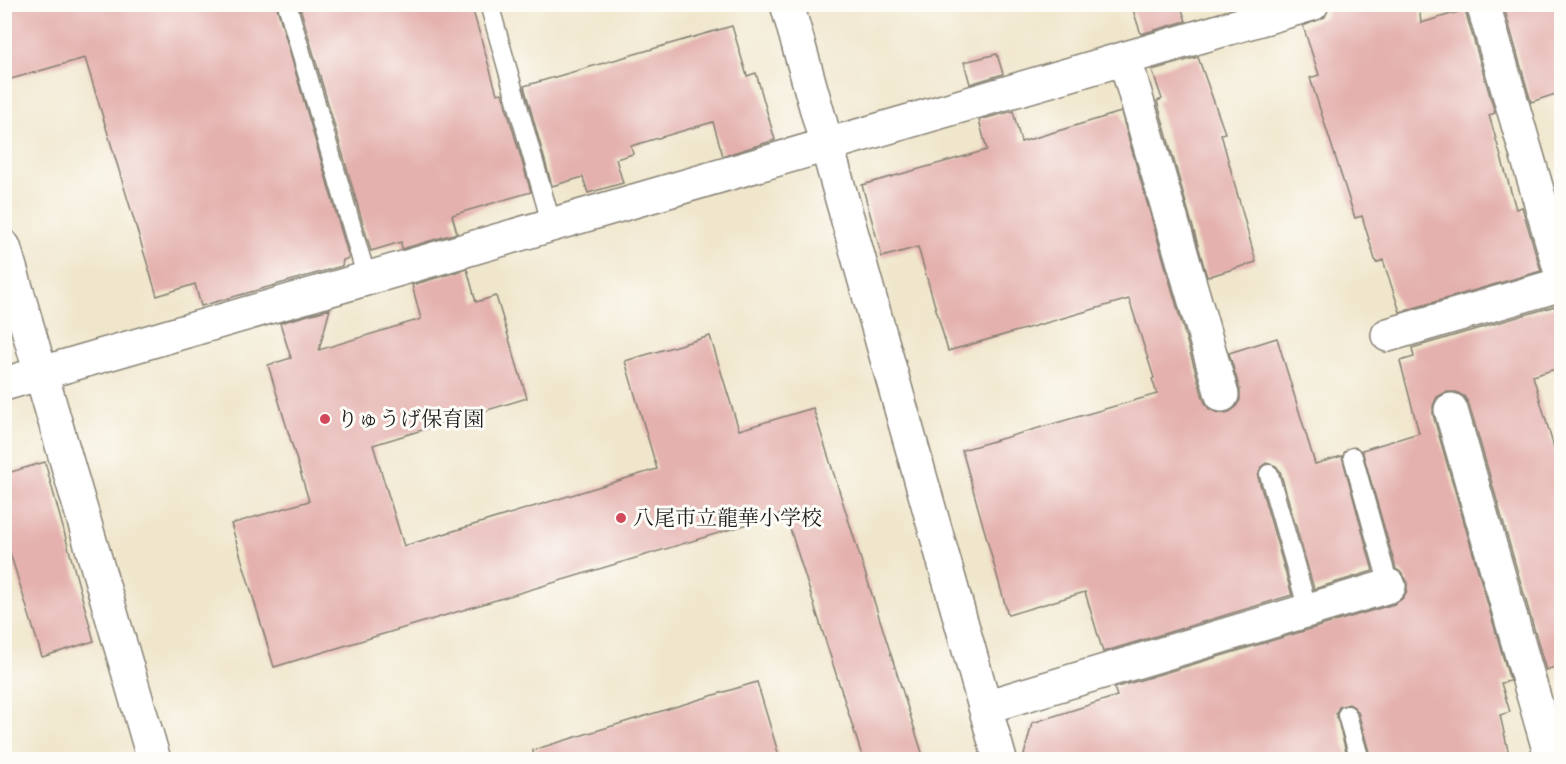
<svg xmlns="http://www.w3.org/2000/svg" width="1566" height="764" font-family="'Libre Bodoni','Noto Serif JP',serif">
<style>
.building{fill:#e4b1ae}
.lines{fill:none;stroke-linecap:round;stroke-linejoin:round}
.service-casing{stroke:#868174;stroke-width:21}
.minor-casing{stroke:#868174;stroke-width:36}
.service{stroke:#fff;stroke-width:18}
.minor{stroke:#fff;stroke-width:33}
.poi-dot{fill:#d1495b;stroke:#fdfcf7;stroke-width:2}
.labels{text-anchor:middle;stroke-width:6;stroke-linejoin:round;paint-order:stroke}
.poi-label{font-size:21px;fill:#1c1c1c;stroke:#fdfcf7;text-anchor:start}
</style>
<rect width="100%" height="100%" fill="#fdfcf7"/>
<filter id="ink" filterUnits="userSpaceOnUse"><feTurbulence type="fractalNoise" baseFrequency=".0167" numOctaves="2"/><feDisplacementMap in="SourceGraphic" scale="12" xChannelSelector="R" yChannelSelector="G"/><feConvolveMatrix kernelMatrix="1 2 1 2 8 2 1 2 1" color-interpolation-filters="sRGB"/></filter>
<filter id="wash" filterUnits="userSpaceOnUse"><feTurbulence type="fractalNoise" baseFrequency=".008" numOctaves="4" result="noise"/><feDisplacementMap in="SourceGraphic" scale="24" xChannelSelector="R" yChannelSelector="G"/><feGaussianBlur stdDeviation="1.35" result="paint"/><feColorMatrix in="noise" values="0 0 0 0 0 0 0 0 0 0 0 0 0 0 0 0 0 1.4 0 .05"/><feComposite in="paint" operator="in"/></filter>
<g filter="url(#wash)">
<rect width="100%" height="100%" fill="#f0e6cc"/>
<g id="blocks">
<path class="building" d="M 4,4 L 276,4 L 349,258 L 343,260 L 342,266 L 201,306 L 195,284 L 157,296 L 85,58 L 4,81 Z
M 299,4 L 471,4 L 497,94 L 502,93 L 531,192 L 452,215 L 457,233 L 402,249 L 401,242 L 371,251 Z
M 1131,4 L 1180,4 L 1186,21 L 1141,34 Z
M 1330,4 L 1419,4 L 1421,23 L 1465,10 L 1495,113 L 1489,115 L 1516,209 L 1522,207 L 1541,271 L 1400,312 L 1383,260 L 1376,263 L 1362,216 L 1355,218 L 1310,78 L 1319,75 L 1303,26 L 1325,17 Z
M 1503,4 L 1562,4 L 1562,92 L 1531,102 Z
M 732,26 L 747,76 L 756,73 L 775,140 L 723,156 L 713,122 L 631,146 L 633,154 L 616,159 L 623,183 L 588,193 L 583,177 L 552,186 L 524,86 Z
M 997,54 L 1003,74 L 970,84 L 964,62 Z
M 1198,57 L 1225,133 L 1221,134 L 1256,262 L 1207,277 L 1157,101 L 1162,99 L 1152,70 Z
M 1013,111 L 1021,142 L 1121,112 L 1204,401 L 1209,409 L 1218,413 L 1228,413 L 1235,408 L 1240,400 L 1240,390 L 1229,353 L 1277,338 L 1315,464 L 1342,456 L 1373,571 L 1314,589 L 1280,471 L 1276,466 L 1266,463 L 1261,467 L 1258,477 L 1292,595 L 1103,652 L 1085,592 L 1008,615 L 962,450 L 1157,394 L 1152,379 L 1154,378 L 1129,299 L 948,351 L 918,247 L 882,257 L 862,185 L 987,150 L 979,120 Z
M 467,269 L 476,302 L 496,296 L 527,398 L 373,445 L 404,546 L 657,469 L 625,361 L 710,336 L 739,430 L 813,408 L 924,759 L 863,759 L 785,513 L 274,667 L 231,524 L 309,501 L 268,365 L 291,358 L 280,323 L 330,309 L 319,350 L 421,319 L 412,285 Z
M 1562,304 L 1562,367 L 1533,376 L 1562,475 L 1562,665 L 1546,670 L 1469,404 L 1464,396 L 1456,392 L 1446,392 L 1437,397 L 1433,406 L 1433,415 L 1510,681 L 1501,683 L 1510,712 L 1500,715 L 1510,759 L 1371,759 L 1358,712 L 1354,707 L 1349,704 L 1339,707 L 1336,713 L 1348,759 L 1023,759 L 1032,723 L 1117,696 L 1114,688 L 1394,604 L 1402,599 L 1407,591 L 1407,581 L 1402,573 L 1396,569 L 1362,450 L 1419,433 L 1400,361 L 1414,357 L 1412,348 Z
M 45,462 L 94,641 L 42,657 L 4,533 L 4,474 Z
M 757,682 L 780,759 L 534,759 L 533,750 Z"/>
</g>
</g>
<g filter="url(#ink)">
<use href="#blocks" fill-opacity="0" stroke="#868174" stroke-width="1.5"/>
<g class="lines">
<g class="service-casing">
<path id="service" d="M 287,4 L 367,279
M 489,4 L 552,226
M 1353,457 L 1389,586
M 1269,474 L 1308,610
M 1347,715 L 1360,760"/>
</g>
<g class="minor-casing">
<path id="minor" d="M 787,4 L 1000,760
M 1483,4 L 1562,276
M 1125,59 L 1222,395
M 4,247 L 154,760
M 1388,335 L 1562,284
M 4,384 L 1312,4
M 1451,410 L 1552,760
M 985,707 L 1389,586"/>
</g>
<use href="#service" class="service"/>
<use href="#minor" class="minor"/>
</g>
</g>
<g class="poi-dot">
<circle cx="325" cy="419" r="6"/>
<circle cx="621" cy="518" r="6"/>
</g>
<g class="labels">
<g class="poi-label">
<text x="337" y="426">りゅうげ保育園</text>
<text x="633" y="525">八尾市立龍華小学校</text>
</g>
</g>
<rect width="1566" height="764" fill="none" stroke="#fdfcf7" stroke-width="24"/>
</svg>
